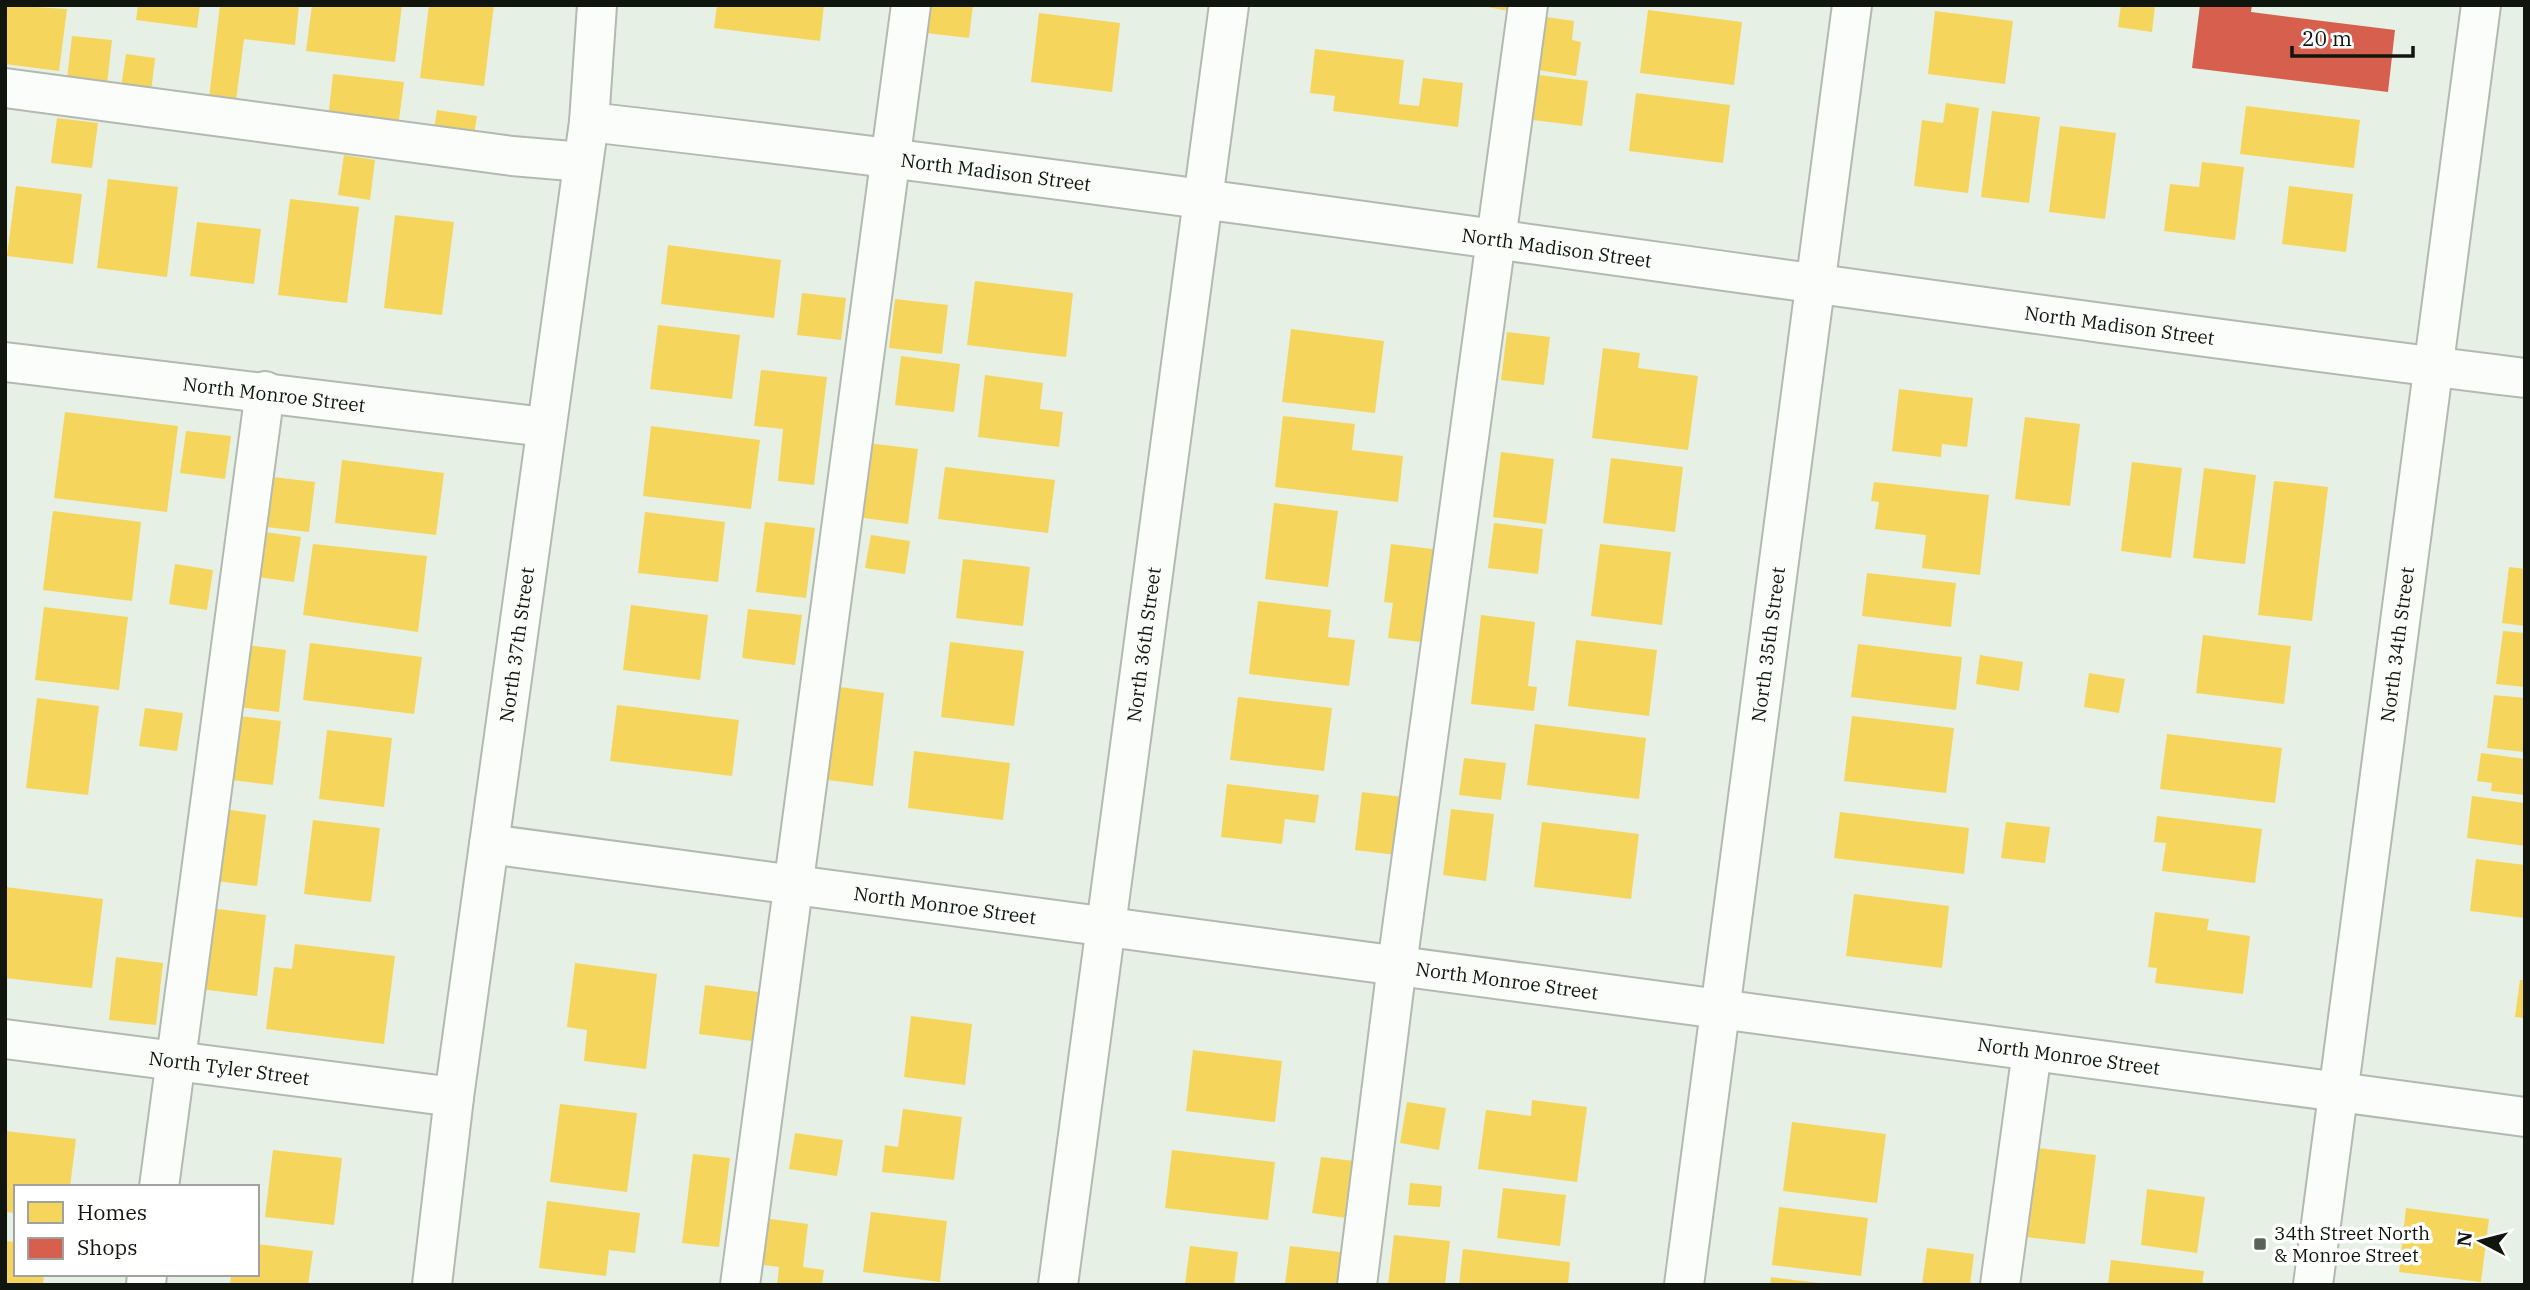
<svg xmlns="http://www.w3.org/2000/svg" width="2530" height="1290" font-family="'IBM Plex Serif',serif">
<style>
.homes{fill:#f6d55c}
.shops{fill:#d6604d}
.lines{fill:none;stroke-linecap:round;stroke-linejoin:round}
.minor-casing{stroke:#b2b9b0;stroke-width:42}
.minor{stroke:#fbfdfb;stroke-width:38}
.poi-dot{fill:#5b6259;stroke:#fff;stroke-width:2.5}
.labels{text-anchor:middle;stroke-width:7;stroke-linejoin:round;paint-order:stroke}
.street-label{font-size:19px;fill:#10160e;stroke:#fff}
.poi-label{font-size:19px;fill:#10160e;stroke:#fff;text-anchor:start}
</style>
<rect width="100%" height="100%" fill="#e7f0e4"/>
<path class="homes" d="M 5,5 L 67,9 L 59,71 L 5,64 Z
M 138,5 L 200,5 L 197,28 L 136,20 Z
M 220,5 L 299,5 L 295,45 L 244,39 L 236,101 L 209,98 Z
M 312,5 L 402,5 L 395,62 L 306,51 Z
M 429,5 L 494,5 L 484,86 L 420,78 Z
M 717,5 L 824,5 L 820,41 L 714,28 Z
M 930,5 L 973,5 L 969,38 L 926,33 Z
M 1477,5 L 1515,5 L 1514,12 Z
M 2121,5 L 2155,5 L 2152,32 L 2118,27 Z
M 1648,10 L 1742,22 L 1734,85 L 1640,73 Z
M 1935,11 L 2013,21 L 2005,84 L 1928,74 Z
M 1039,13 L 1120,23 L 1112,92 L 1031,82 Z
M 1546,17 L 1574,21 L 1572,40 L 1581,42 L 1576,76 L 1538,70 Z
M 72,36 L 112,40 L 107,84 L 67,79 Z
M 1315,49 L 1404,60 L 1399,104 L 1419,106 L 1423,78 L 1463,83 L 1458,127 L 1333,111 L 1335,96 L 1310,93 Z
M 126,54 L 155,58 L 151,92 L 121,88 Z
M 333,74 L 404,82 L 398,127 L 328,119 Z
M 1539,75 L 1588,81 L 1582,126 L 1533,120 Z
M 1636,93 L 1730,105 L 1723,163 L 1629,151 Z
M 1946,103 L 1979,108 L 1968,193 L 1914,186 L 1922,120 L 1943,123 Z
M 2246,106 L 2360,120 L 2354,168 L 2240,154 Z
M 437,110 L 477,116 L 473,142 L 433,136 Z
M 1992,111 L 2040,117 L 2029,203 L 1981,197 Z
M 57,118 L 98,123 L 92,168 L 51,163 Z
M 2060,126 L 2116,133 L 2105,219 L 2049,212 Z
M 344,155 L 375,160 L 370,200 L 338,195 Z
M 2202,162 L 2244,167 L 2235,240 L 2164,231 L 2170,184 L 2199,187 Z
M 108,179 L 178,187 L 167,277 L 97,268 Z
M 16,186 L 82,194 L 73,264 L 7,256 Z
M 2289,186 L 2353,194 L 2346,252 L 2282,244 Z
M 290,199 L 359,207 L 347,303 L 278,295 Z
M 395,215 L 454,222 L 442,315 L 384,308 Z
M 197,222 L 261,229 L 254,284 L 190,276 Z
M 668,245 L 781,260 L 774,318 L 661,304 Z
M 975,281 L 1073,293 L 1066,357 L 967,345 Z
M 802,293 L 846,298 L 841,340 L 797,335 Z
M 895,299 L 948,305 L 942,354 L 889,348 Z
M 658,325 L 740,335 L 732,399 L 650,389 Z
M 1291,329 L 1384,341 L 1375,413 L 1282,402 Z
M 1507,332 L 1550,337 L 1544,385 L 1501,380 Z
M 1603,348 L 1640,353 L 1638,368 L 1698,376 L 1688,450 L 1592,438 Z
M 901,356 L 960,364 L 954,412 L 895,405 Z
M 761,370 L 827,377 L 814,485 L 778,481 L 783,429 L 754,426 Z
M 985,375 L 1043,383 L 1040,409 L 1063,412 L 1059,447 L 978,437 Z
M 1899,389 L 1973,398 L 1967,447 L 1942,444 L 1941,457 L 1892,451 Z
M 65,412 L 178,426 L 167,512 L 54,498 Z
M 1283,416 L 1355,424 L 1352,450 L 1403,456 L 1398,502 L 1275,487 Z
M 2025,417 L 2080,424 L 2070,506 L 2015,499 Z
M 651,426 L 760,440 L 751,509 L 643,496 Z
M 186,431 L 231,436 L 225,479 L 180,473 Z
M 867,443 L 918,449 L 908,524 L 857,517 Z
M 1501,452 L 1554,459 L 1546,524 L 1493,517 Z
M 1611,458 L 1683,467 L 1675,532 L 1603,523 Z
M 342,460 L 444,473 L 436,535 L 335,523 Z
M 2132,462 L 2182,468 L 2171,558 L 2121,551 Z
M 945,467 L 1055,480 L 1048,533 L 938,519 Z
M 2204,468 L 2256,475 L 2245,564 L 2193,558 Z
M 265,476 L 315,482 L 309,532 L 258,526 Z
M 2274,481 L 2328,487 L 2312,621 L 2258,615 Z
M 1874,482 L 1989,495 L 1980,575 L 1922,568 L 1926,535 L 1875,529 L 1879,502 L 1871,501 Z
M 1274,503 L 1338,511 L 1328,587 L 1265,579 Z
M 53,511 L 141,522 L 132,601 L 43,590 Z
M 645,512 L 725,522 L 718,582 L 638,573 Z
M 765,522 L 815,528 L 806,598 L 756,592 Z
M 1494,523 L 1543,529 L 1538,574 L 1488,568 Z
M 257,531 L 301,537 L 294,582 L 250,576 Z
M 871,535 L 910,541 L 905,574 L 865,568 Z
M 313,544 L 427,556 L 418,632 L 303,615 Z
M 1391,544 L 1440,550 L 1429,643 L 1388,638 L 1393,603 L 1384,602 Z
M 1600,544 L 1671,552 L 1662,625 L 1591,616 Z
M 963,559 L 1030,567 L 1023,626 L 956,618 Z
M 175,564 L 213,570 L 207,610 L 169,604 Z
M 2509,567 L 2525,569 L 2525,626 L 2502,623 Z
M 1867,573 L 1956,583 L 1951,627 L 1862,616 Z
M 1258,601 L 1331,610 L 1328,637 L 1355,640 L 1349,686 L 1249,674 Z
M 631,605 L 708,615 L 700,680 L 623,670 Z
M 44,607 L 128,617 L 119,690 L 35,680 Z
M 748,609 L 802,615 L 795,665 L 742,658 Z
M 1481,615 L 1535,622 L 1528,686 L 1537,687 L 1534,711 L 1471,704 Z
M 2503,631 L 2525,633 L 2525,687 L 2496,684 Z
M 2203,635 L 2291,646 L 2284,704 L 2196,693 Z
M 1576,640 L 1657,650 L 1649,716 L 1568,706 Z
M 950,642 L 1024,651 L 1014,726 L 941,717 Z
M 310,643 L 422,657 L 414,714 L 303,700 Z
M 238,644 L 286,650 L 279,712 L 230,706 Z
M 1858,644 L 1962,657 L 1956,710 L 1851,697 Z
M 1980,655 L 2023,662 L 2019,691 L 1976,684 Z
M 2089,673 L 2125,679 L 2119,713 L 2084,707 Z
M 840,687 L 884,693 L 873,786 L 828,780 Z
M 2494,695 L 2525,698 L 2525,752 L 2487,748 Z
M 1238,697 L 1332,708 L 1324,771 L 1230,760 Z
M 37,698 L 99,706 L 88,795 L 26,788 Z
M 617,705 L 739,720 L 732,776 L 610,761 Z
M 145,708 L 183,713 L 177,751 L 139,746 Z
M 231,715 L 281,721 L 273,785 L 223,779 Z
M 1852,716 L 1954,728 L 1946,793 L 1844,781 Z
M 1535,724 L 1646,738 L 1639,799 L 1527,785 Z
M 327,730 L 392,738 L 384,807 L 319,799 Z
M 2167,734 L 2282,748 L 2275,803 L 2160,789 Z
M 914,751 L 1010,763 L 1003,820 L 908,808 Z
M 2481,753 L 2525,759 L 2525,795 L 2491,791 L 2492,783 L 2477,781 Z
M 1464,758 L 1506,763 L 1501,800 L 1459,795 Z
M 1227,784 L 1319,795 L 1315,823 L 1285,819 L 1282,844 L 1221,837 Z
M 1362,792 L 1411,798 L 1404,856 L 1355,850 Z
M 2472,796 L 2525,803 L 2525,846 L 2467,838 Z
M 216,808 L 266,815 L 257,886 L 208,880 Z
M 1451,809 L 1494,814 L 1486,881 L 1443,875 Z
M 1840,812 L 1969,828 L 1964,874 L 1834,858 Z
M 2157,816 L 2262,829 L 2255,883 L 2162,871 L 2166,843 L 2154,842 Z
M 313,820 L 380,828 L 371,902 L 304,894 Z
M 1542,822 L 1639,834 L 1631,899 L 1534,887 Z
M 2006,822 L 2050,827 L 2045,863 L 2001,858 Z
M 2476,859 L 2525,865 L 2525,918 L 2470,911 Z
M 5,887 L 103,899 L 92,988 L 5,978 Z
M 1854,894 L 1949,906 L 1942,968 L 1846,956 Z
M 210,908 L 266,915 L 257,996 L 200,989 Z
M 2155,912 L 2209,919 L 2207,930 L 2250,936 L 2243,994 L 2155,983 L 2157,968 L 2148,967 Z
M 295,944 L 395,956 L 384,1044 L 266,1029 L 274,967 L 292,969 Z
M 116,957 L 163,963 L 156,1025 L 109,1020 Z
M 575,963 L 657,974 L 646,1069 L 584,1061 L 587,1030 L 567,1027 Z
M 2520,980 L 2525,980 L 2525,1018 L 2515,1017 Z
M 705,985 L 758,992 L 752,1041 L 699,1034 Z
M 911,1016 L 972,1024 L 965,1085 L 904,1077 Z
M 1193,1050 L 1282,1061 L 1275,1122 L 1186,1111 Z
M 1532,1100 L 1587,1107 L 1577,1182 L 1478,1169 L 1486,1110 L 1531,1116 Z
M 1407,1102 L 1446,1108 L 1439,1150 L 1400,1143 Z
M 560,1104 L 637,1113 L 627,1192 L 550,1182 Z
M 903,1109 L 962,1117 L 954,1180 L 882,1172 L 885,1145 L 898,1147 Z
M 1792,1122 L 1886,1134 L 1877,1203 L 1783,1191 Z
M 5,1131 L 76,1139 L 70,1187 L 16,1187 L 16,1213 L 5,1212 Z
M 795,1133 L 843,1140 L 837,1176 L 789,1169 Z
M 2037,1148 L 2096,1155 L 2085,1244 L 2026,1237 Z
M 273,1150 L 342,1158 L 334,1225 L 265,1217 Z
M 1172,1150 L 1275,1162 L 1268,1220 L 1165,1208 Z
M 693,1154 L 730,1158 L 719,1247 L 682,1243 Z
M 1321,1157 L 1354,1161 L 1346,1218 L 1312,1213 Z
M 1410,1183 L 1442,1186 L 1440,1207 L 1408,1205 Z
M 1503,1188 L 1566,1195 L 1560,1246 L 1497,1238 Z
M 2147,1189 L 2205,1197 L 2197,1253 L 2141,1245 Z
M 547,1201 L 640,1213 L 635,1253 L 609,1250 L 606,1276 L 539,1268 Z
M 1779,1207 L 1868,1218 L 1861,1276 L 1772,1265 Z
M 2406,1208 L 2489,1219 L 2481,1282 L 2399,1272 Z
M 871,1212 L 947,1221 L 940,1282 L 863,1272 Z
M 763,1218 L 808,1224 L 803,1267 L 824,1270 L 822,1285 L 777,1285 L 779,1267 L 757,1264 Z
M 1394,1235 L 1450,1241 L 1445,1285 L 1388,1285 Z
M 5,1241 L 16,1242 L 16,1274 L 44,1274 L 43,1285 L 5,1285 Z
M 257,1244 L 313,1251 L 308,1285 L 230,1285 L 231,1274 L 257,1274 Z
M 1190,1246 L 1238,1252 L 1234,1285 L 1185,1285 Z
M 1290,1246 L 1348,1253 L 1344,1285 L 1285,1285 Z
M 1927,1248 L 1974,1254 L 1970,1285 L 1922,1285 Z
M 1463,1249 L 1570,1262 L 1568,1285 L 1459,1285 Z
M 2111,1260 L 2204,1271 L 2202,1285 L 2108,1285 Z
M 1771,1277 L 1819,1283 L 1819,1285 L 1770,1285 Z"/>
<path class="shops" d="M 2200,5 L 2252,5 L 2251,12 L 2395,30 L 2388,92 L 2192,68 Z"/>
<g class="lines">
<g class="minor-casing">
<g id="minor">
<path d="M 5,88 L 512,156 L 583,162"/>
<path id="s1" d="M 589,122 C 1236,196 1879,298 2525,378"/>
<path id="s2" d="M 5,362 L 545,427"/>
<path id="s3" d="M 489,844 L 2525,1117"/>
<path id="s4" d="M 5,1039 L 454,1097"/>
<path d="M 159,1187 L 265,391"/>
<path d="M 146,1285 L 147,1274"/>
<path id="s5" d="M 432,1285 L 454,1097 L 589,122 L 597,5"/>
<path d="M 740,1285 L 911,5"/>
<path id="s6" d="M 1058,1285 L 1229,5"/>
<path d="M 1357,1285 L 1397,965 L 1528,5"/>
<path id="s7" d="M 1684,1285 L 1852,5"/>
<path d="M 2000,1285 L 2032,1051"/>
<path id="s8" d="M 2313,1285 L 2481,5"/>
</g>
</g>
<use href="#minor" class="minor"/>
</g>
<rect class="poi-dot" x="2253" y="1237" width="14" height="14" rx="3.5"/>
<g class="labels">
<g class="street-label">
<text dy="7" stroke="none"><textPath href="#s1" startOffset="410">North Madison Street</textPath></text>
<text dy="7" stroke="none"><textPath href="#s1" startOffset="976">North Madison Street</textPath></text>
<text dy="7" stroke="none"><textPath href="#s1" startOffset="1544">North Madison Street</textPath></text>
<text dy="7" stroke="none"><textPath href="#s2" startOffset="271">North Monroe Street</textPath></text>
<text dy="7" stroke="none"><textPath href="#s5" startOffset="646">North 37th Street</textPath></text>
<text dy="7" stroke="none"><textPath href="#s6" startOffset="646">North 36th Street</textPath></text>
<text dy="7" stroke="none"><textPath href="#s7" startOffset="646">North 35th Street</textPath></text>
<text dy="7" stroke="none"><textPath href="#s8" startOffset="646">North 34th Street</textPath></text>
<text dy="7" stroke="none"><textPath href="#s3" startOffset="460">North Monroe Street</textPath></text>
<text dy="7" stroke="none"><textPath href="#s3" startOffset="1027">North Monroe Street</textPath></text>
<text dy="7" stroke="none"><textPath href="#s3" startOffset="1594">North Monroe Street</textPath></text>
<text dy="7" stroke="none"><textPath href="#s4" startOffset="226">North Tyler Street</textPath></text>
</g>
<g class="poi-label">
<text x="2274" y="1240">34th Street North<tspan x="2274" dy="22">&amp; Monroe Street</tspan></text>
</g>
</g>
<rect width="2530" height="1290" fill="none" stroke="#10160e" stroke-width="14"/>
<rect x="14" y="1185" width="245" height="91" fill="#ffffff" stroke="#9fa29f" stroke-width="2"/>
<rect x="28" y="1202" width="35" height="21" fill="#f6d55c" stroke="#9fa29f" stroke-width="2"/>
<text x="77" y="1220" font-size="21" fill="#10160e">Homes</text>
<rect x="28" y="1238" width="35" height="21" fill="#d6604d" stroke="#9fa29f" stroke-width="2"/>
<text x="77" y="1255" font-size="21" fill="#10160e">Shops</text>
<g transform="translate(2481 1241) rotate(277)" stroke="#ffffff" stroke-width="5" paint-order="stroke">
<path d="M0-5L12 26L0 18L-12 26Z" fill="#10160e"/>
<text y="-10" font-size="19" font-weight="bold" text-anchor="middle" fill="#10160e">N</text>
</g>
<path d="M2292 46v10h121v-10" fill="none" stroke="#10160e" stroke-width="3.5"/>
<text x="2302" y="46" font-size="21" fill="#10160e" stroke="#ffffff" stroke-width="5" paint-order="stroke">20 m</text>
</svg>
